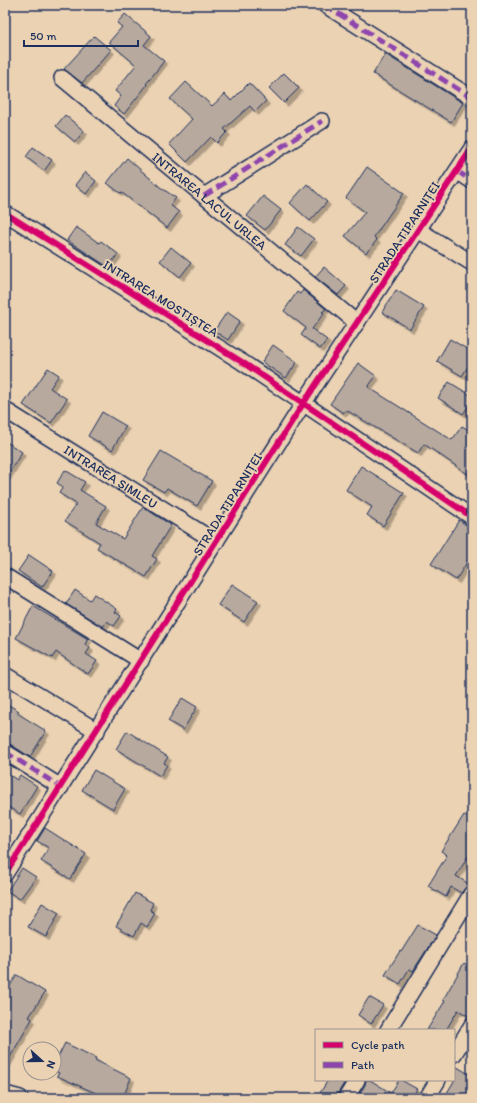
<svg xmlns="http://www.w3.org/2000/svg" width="477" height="1103" font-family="Itim,sans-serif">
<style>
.building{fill:#b7a99e;stroke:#1b2f5e;filter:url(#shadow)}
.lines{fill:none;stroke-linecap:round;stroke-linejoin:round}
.minor-casing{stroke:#1b2f5e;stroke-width:18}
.minor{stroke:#ebd2b3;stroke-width:15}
.quiet{stroke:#8e44ad;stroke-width:5;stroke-dasharray:10 5;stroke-linecap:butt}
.cycleway-casing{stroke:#ebd2b3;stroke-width:8}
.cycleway{stroke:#d6006c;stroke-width:6}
.labels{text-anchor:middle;stroke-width:3.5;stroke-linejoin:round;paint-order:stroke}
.street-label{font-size:13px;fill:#1b2f5e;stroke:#ebd2b3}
</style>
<defs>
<filter id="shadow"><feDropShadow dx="3.5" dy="3.5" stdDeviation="0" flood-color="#0004"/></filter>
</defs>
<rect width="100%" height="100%" fill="#ebd2b3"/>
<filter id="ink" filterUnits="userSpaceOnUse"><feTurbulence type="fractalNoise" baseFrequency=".025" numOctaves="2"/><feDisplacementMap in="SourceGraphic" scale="8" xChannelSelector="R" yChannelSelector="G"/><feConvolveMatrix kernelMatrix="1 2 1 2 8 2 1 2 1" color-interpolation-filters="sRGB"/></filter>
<g filter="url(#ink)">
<path class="building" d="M 125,14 L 151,36 L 144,45 L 164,61 L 146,84 L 147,85 L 124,114 L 114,106 L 121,96 L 115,91 L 136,65 L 109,42 L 122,27 L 117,23 Z
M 94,36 L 111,50 L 82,83 L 64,69 Z
M 385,54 L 463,103 L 451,122 L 373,74 Z
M 284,73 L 299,88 L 284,103 L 269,88 Z
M 186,82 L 212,106 L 225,94 L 231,101 L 249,83 L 266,101 L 255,112 L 250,106 L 224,129 L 227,132 L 217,143 L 211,137 L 187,162 L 169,144 L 192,119 L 170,99 Z
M 65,115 L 84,131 L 75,142 L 56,126 Z
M 33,147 L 52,160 L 44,171 L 26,157 Z
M 127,158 L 160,187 L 176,198 L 170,205 L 179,212 L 167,228 L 121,192 L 120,193 L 107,183 Z
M 367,167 L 404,193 L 374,237 L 377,240 L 366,253 L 345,236 L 365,212 L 346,198 Z
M 85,172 L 96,181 L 86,194 L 75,185 Z
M 307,184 L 327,202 L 310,221 L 290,203 Z
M 263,196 L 281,210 L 265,230 L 247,216 Z
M 76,227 L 99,243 L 101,241 L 118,254 L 108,267 L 67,240 Z
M 298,227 L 314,239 L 301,256 L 285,245 Z
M 171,247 L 191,263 L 180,277 L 160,261 Z
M 324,267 L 346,286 L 338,295 L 315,277 Z
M 303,290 L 326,309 L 322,312 L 324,313 L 312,329 L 327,340 L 320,349 L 301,335 L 306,328 L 284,311 L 297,292 L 300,294 Z
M 396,290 L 424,307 L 410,329 L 382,312 Z
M 227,312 L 240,321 L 228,340 L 214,331 Z
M 450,339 L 472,352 L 472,360 L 462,376 L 437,361 Z
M 273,345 L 297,362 L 286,378 L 262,362 Z
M 358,363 L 376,376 L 368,387 L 452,440 L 462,426 L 472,432 L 472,477 L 424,444 L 418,453 L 346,410 L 343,413 L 330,404 Z
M 48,368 L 59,375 L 50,388 L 67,399 L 51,423 L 23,405 Z
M 449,382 L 472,396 L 472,401 L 463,414 L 438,398 Z
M 102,412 L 126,426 L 112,450 L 88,436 Z
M 5,441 L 22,452 L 5,479 Z
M 161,451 L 212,481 L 197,506 L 167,488 L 164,492 L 143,480 Z
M 361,466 L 404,493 L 383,526 L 367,515 L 372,507 L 346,490 Z
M 65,470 L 85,482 L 80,490 L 106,506 L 96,523 L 123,539 L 143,507 L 171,525 L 152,556 L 157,559 L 146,577 L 97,548 L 100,543 L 65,521 L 76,504 L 59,493 L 63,487 L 57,483 Z
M 459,520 L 472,529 L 472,554 L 456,580 L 431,564 Z
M 29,555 L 53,571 L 42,587 L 18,571 Z
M 232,584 L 258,601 L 244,622 L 218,605 Z
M 75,590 L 90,600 L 94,594 L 117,609 L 115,612 L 121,616 L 114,626 L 107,621 L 103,627 L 66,604 Z
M 33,606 L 88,639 L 85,644 L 90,648 L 86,654 L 97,661 L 88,674 L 56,652 L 52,658 L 16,638 Z
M 182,698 L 197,707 L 183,730 L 168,721 Z
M 5,703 L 19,711 L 17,713 L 46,731 L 30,757 L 10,744 L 5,743 Z
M 127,731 L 168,757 L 164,763 L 167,765 L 160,776 L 116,749 Z
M 94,770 L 125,789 L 113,809 L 82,790 Z
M 5,772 L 17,780 L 20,775 L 37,786 L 20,814 L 5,805 Z
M 464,815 L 472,820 L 472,850 L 456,876 L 469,884 L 461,893 L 451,887 L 446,897 L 428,886 L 447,855 L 441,851 Z
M 45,828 L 86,854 L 70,879 L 41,861 L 49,848 L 37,841 Z
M 22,868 L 36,877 L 20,899 L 7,891 Z
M 135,893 L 153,903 L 150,910 L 155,913 L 147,927 L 141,923 L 134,936 L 116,926 Z
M 42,903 L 59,913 L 46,937 L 28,927 Z
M 418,925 L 436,935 L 413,971 L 409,969 L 400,984 L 385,975 L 400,951 L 401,952 Z
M 464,963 L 472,968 L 472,1016 L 470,1017 L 458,1010 L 446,1030 L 427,1030 L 445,1001 L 443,1000 Z
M 17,975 L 45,992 L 29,1017 L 32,1019 L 5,1066 L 5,993 Z
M 369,997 L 383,1005 L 371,1024 L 358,1015 Z
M 65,1043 L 96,1058 L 95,1060 L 131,1078 L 123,1098 L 107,1098 L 57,1076 L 59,1073 L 54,1070 L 54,1065 Z
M 454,1065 L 472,1076 L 472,1088 L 466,1098 L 444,1098 L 454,1081 Z
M 328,1080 L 346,1080 L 338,1093 L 337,1098 L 317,1098 Z
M 366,1080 L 370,1080 L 391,1093 L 399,1080 L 401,1080 L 417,1089 L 412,1098 L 357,1098 L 365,1085 Z"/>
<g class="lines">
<g class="minor-casing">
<g id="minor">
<path d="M 325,5 L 472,98"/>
<path id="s1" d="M 62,78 L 357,323"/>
<path d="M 457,171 L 472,181"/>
<path d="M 204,196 L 322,121"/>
<path d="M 5,213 L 242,362 L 472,517"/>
<path d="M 418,230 L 472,263"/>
<path id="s2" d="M 5,410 L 216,542"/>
<path d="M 5,576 L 141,661"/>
<path d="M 5,675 L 97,731"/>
<path d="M 5,752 L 61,787"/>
<path d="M 5,874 L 303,404 L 472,148"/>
<path d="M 388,1030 L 472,893"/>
<path d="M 454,1054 L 472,1025"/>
<path d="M 5,1094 L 20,1098"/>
<path d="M 346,1098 L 357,1080"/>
<path d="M 427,1098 L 438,1080"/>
</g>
</g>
<use href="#minor" class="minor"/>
<path class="quiet" d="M 325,5 L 472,98
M 457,171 L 472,181
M 204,196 L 322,121
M 5,752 L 61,787"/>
<g class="cycleway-casing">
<path id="cycleway" d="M 5,213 L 242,362 L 472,517
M 5,874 L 303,404 L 472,148"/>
</g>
<use href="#cycleway" class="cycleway"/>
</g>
</g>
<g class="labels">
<g class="street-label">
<text dy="5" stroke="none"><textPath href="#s1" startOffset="192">INTRAREA LACUL URLEA</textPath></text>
<text transform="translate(404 232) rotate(-57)" y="5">STRADA TIPARNIȚEI</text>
<text transform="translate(161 298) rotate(32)" y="5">INTRAREA MOSTIȘTEA</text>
<text dy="5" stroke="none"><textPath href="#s2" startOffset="125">INTRAREA ȘIMLEU</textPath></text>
<text transform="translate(227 504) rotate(-58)" y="5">STRADA TIPARNIȚEI</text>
</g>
</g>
<rect width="477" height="1103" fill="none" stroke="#ebd2b3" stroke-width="20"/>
<rect x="10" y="10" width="457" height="1083" fill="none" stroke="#1b2f5e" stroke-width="1.5" filter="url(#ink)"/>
<rect x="315" y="1029" width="140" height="52" fill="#ebd2b3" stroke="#989191"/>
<rect x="323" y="1042" width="20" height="6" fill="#d6006c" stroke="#989191"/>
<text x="351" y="1049" font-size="12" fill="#1b2f5e">Cycle path</text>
<rect x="323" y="1062" width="20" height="6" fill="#8e44ad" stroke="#989191"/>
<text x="351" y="1069" font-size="12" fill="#1b2f5e">Path</text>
<g transform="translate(42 1061) rotate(111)"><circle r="19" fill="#ebd2b3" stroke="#989191"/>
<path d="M0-3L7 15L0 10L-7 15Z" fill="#1b2f5e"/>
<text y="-6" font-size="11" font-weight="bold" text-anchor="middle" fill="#1b2f5e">N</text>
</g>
<path d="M24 40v6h114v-6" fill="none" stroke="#1b2f5e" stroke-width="2"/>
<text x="30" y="40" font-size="12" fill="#1b2f5e" stroke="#ebd2b3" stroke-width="3" paint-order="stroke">50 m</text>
</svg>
